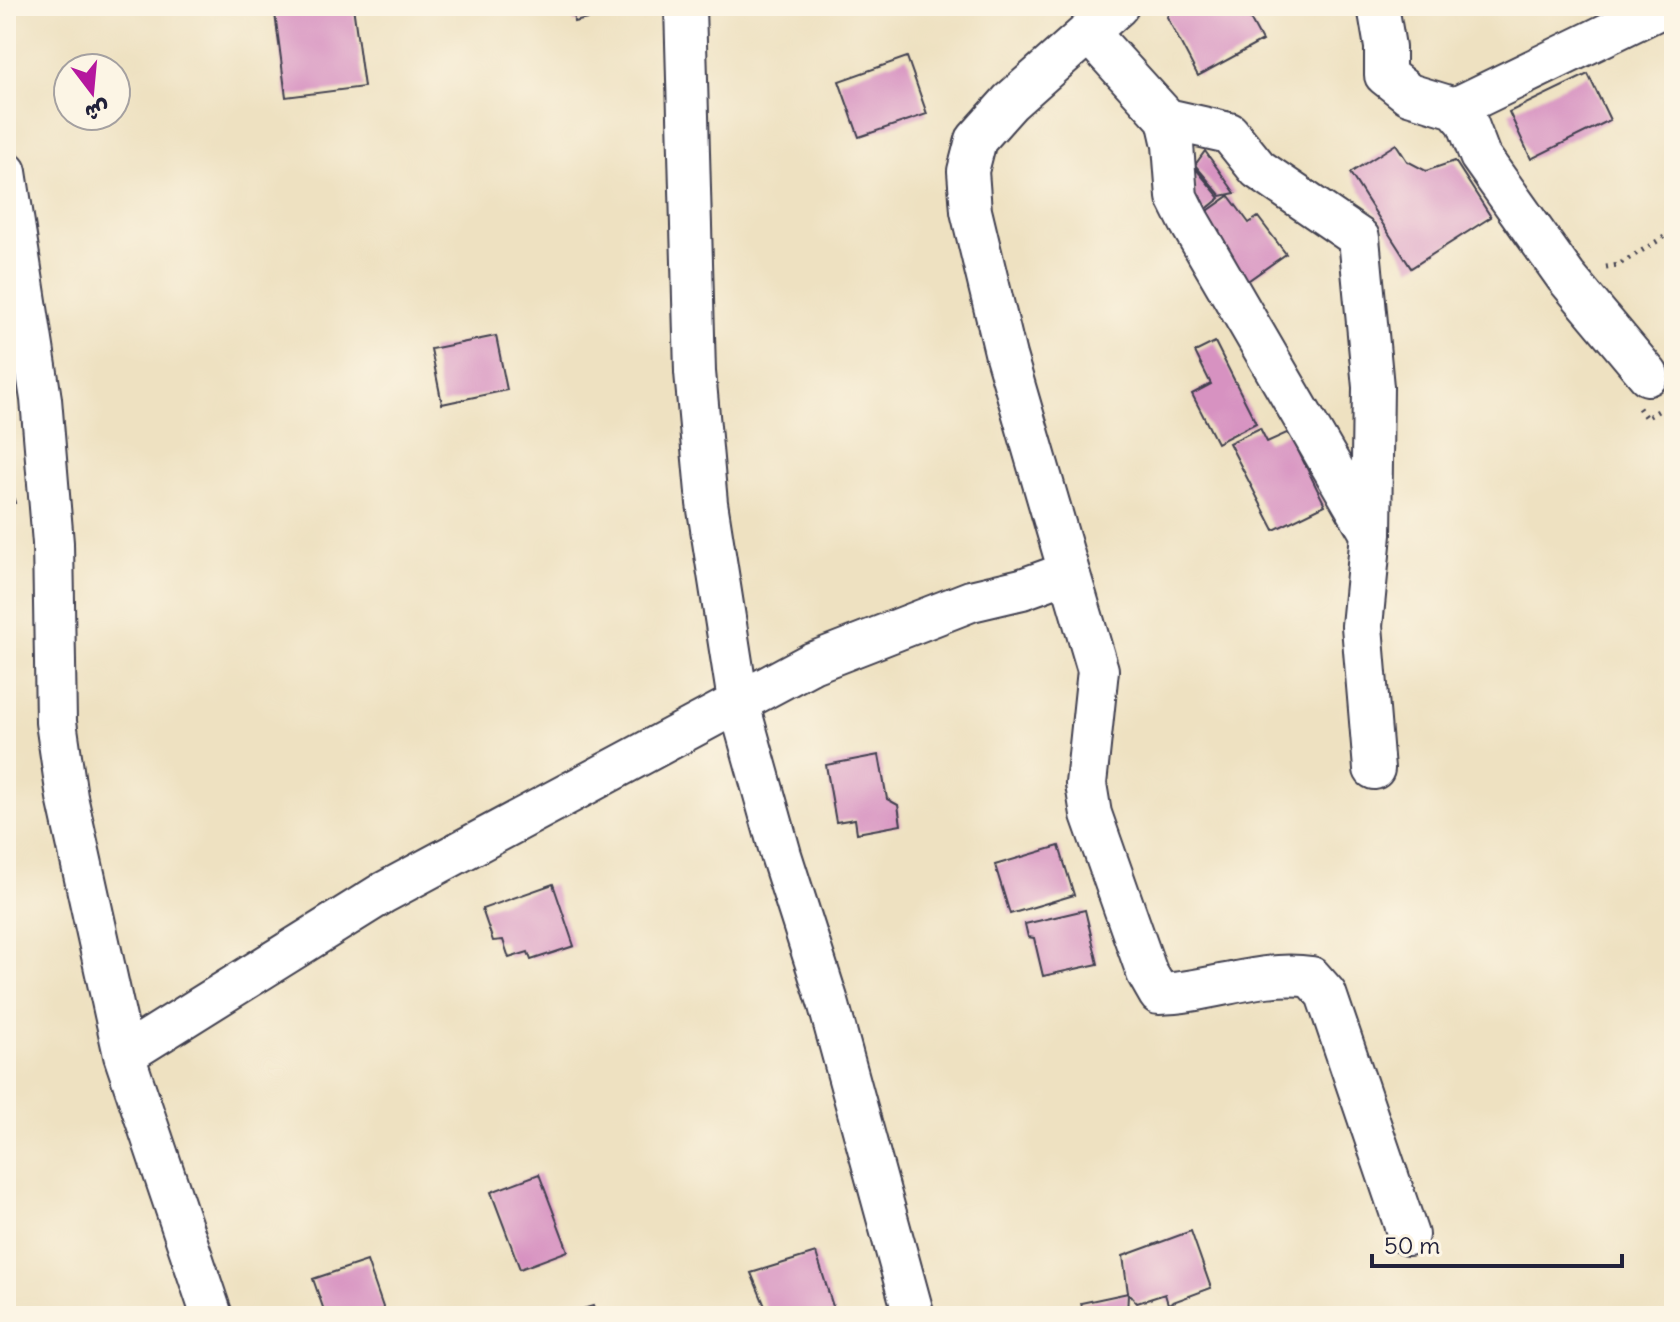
<svg xmlns="http://www.w3.org/2000/svg" width="1680" height="1322" font-family="Delius,'Playpen Sans Arabic',sans-serif">
<style>
.building{fill:#d792c1}
.lines{fill:none;stroke-linecap:round;stroke-linejoin:round}
.minor-casing{stroke:#413f4f;stroke-width:44}
.path{stroke:#413f4f;stroke-width:5;stroke-dasharray:2 6;stroke-linecap:butt}
.minor{stroke:#fff;stroke-width:40}
</style>
<rect width="100%" height="100%" fill="#fcf5e5"/>
<filter id="ink" filterUnits="userSpaceOnUse"><feTurbulence type="fractalNoise" baseFrequency=".0125" numOctaves="2"/><feDisplacementMap in="SourceGraphic" scale="16" xChannelSelector="R" yChannelSelector="G"/><feConvolveMatrix kernelMatrix="1 2 1 2 8 2 1 2 1" color-interpolation-filters="sRGB"/></filter>
<filter id="wash" filterUnits="userSpaceOnUse"><feTurbulence type="fractalNoise" baseFrequency=".006" numOctaves="4" result="noise"/><feDisplacementMap in="SourceGraphic" scale="32" xChannelSelector="R" yChannelSelector="G"/><feGaussianBlur stdDeviation="1.8" result="paint"/><feColorMatrix in="noise" values="0 0 0 0 0 0 0 0 0 0 0 0 0 0 0 0 0 1.4 0 .05"/><feComposite in="paint" operator="in"/></filter>
<g filter="url(#wash)">
<rect width="100%" height="100%" fill="#eee1c1"/>
<g id="blocks">
<path class="building" d="M 274,6 L 353,6 L 364,87 L 286,97 Z
M 573,6 L 621,6 L 622,11 L 574,22 Z
M 1172,6 L 1243,6 L 1262,41 L 1198,76 L 1167,17 Z
M 907,57 L 927,114 L 859,137 L 839,81 Z
M 1588,74 L 1610,120 L 1531,159 L 1509,112 Z
M 1396,144 L 1407,161 L 1426,171 L 1455,161 L 1491,217 L 1411,268 L 1350,173 Z
M 1205,151 L 1235,193 L 1221,196 L 1195,165 Z
M 1196,169 L 1220,198 L 1194,219 L 1195,173 Z
M 1229,196 L 1249,223 L 1258,217 L 1286,254 L 1239,287 L 1192,222 Z
M 496,336 L 507,390 L 442,404 L 431,349 Z
M 1215,342 L 1256,423 L 1217,443 L 1192,394 L 1211,384 L 1195,352 Z
M 1260,428 L 1267,442 L 1289,432 L 1325,505 L 1274,530 L 1229,443 Z
M 6,466 L 15,503 L 6,505 Z
M 879,755 L 887,799 L 898,805 L 901,825 L 857,833 L 855,819 L 836,822 L 826,765 Z
M 1059,846 L 1074,895 L 1010,914 L 995,865 Z
M 553,884 L 574,946 L 531,960 L 528,952 L 509,958 L 503,940 L 493,941 L 482,909 Z
M 1085,910 L 1098,964 L 1043,976 L 1034,938 L 1028,937 L 1025,924 Z
M 539,1174 L 568,1251 L 520,1269 L 491,1192 Z
M 1191,1231 L 1211,1288 L 1168,1304 L 1165,1294 L 1137,1303 L 1128,1293 L 1123,1256 Z
M 816,1253 L 836,1316 L 769,1316 L 751,1273 Z
M 367,1261 L 386,1316 L 326,1316 L 313,1279 Z
M 1128,1293 L 1127,1316 L 1084,1316 L 1081,1303 Z
M 593,1306 L 597,1316 L 564,1316 L 563,1315 Z"/>
</g>
</g>
<g filter="url(#ink)">
<use href="#blocks" fill-opacity="0" stroke="#413f4f" stroke-width="2"/>
<g class="lines">
<g class="minor-casing">
<path id="minor" d="M 685,6 L 695,372 L 707,503 L 738,701 L 781,855 L 828,1002 L 914,1316
M 1378,6 L 1385,47 L 1385,75 L 1409,94 L 1455,108 L 1467,122 L 1480,156 L 1566,277 L 1648,375
M 1088,32 L 1167,119 L 1173,145 L 1177,197 L 1189,221 L 1371,534
M 1455,108 L 1665,6
M 1167,119 L 1229,133 L 1258,169 L 1359,238 L 1373,387 L 1371,534 L 1362,626 L 1374,769
M 6,172 L 41,399 L 53,543 L 56,722 L 67,797 L 124,1055 L 212,1316
M 1069,572 L 1098,670 L 1086,784 L 1091,814 L 1147,973 L 1159,994 C 1210,993 1261,969 1311,977 L 1326,994 L 1408,1235
M 124,1055 L 383,893 L 812,663 L 971,601 L 1022,589 L 1069,572 L 1006,356 L 971,211 L 968,171 L 976,140 L 1010,102 L 1118,6"/>
</g>
<path class="path" d="M 1606,267 L 1618,265 L 1674,231
M 1639,408 L 1646,418 L 1658,411"/>
<use href="#minor" class="minor"/>
</g>
</g>
<rect width="1680" height="1322" fill="none" stroke="#fcf5e5" stroke-width="32"/>
<g transform="translate(92 92) rotate(164)"><circle r="38" fill="#fcf5e5" stroke="#a5a1a1" stroke-width="2"/>
<path d="M0-6L14 30L0 20L-14 30Z" fill="#b5179e"/>
<text y="-12" font-size="22" font-weight="bold" text-anchor="middle" fill="#22223b">ش</text>
</g>
<path d="M1372 1254v12h250v-12" fill="none" stroke="#22223b" stroke-width="4"/>
<text x="1384" y="1254" font-size="24" fill="#22223b" stroke="#fcf5e5" stroke-width="6" paint-order="stroke">50 m</text>
</svg>
